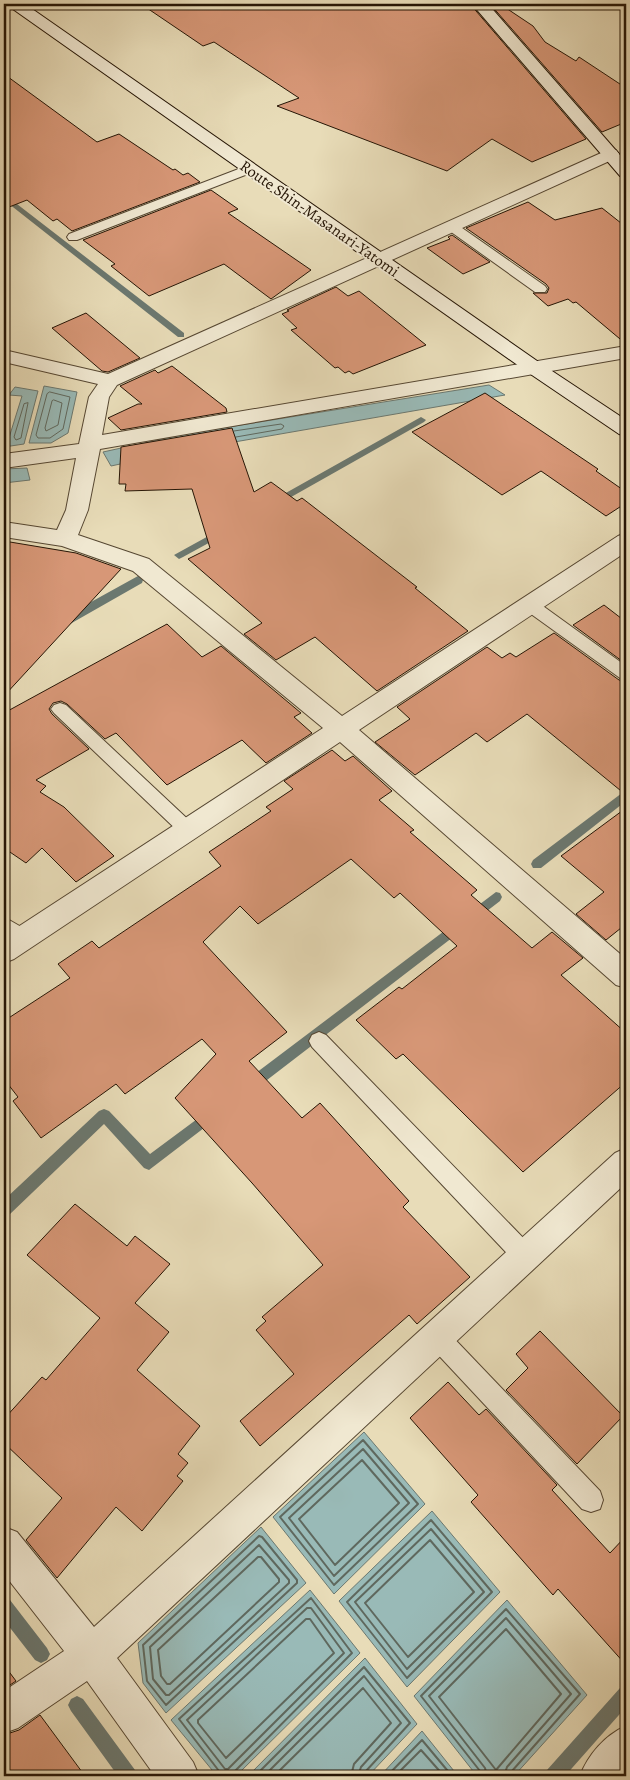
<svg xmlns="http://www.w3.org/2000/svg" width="630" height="1780" font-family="Alegreya,serif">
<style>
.water{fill:#99bab7;stroke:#6b7870}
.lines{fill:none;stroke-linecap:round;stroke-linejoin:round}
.shore-far1{stroke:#5f685e;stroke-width:1}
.shore{stroke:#5f685e;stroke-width:2}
.stream{fill:#6b7870;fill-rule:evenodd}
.building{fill:#d79777;stroke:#251505}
.lane-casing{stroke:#564732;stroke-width:2}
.street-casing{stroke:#564732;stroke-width:2}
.secondary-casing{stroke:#251505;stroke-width:2}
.lane{fill:#f0e8d1;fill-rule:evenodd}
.street{fill:#f0e8d1;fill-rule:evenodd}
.secondary{fill:#f0e8d1;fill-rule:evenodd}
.labels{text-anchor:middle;stroke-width:4;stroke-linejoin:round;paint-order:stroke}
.far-street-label{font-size:16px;fill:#251505;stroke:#f0e8d1}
</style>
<rect width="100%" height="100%" fill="#e8dcb8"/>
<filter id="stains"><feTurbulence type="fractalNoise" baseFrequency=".004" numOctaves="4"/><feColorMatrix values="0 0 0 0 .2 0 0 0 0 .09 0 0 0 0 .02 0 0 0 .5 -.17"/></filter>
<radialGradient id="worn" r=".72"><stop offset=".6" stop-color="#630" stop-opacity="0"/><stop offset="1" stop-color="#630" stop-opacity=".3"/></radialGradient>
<path class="water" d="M 489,385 L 505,395 L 171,453 L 111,466 L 103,452 L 185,434 Z
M 44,386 L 77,392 L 68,433 L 51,443 L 29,443 Z
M 15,387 L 38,391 L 24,444 L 4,447 L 4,441 L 8,441 L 22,396 L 9,395 Z
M 27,468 L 30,480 L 4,483 L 4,469 Z
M 364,1432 L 425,1504 L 334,1594 L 273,1517 Z
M 432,1511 L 500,1592 L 407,1687 L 339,1601 Z
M 261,1527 L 306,1583 L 166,1713 L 143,1683 L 138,1643 Z
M 310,1590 L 360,1653 L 236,1776 L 217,1776 L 171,1720 Z
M 507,1600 L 587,1695 L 514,1776 L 477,1776 L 414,1696 Z
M 365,1658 L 417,1724 L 368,1776 L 248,1776 Z
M 422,1731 L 458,1776 L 380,1776 Z"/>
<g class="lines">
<path class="shore-far1" d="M 50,392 L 70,397 L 63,429 L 50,438 L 38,438 L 36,435 L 47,394 Z
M 54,400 L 62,403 L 58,425 L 46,431 L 45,428 L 52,401 Z
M 28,403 L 21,438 L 16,440 L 14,437 L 24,404 Z
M 234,431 L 281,424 L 284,426 L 282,429 L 236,437"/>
<path class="shore" d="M 363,1440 L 418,1504 L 334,1585 L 280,1517 Z
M 363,1449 L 409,1503 L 334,1576 L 289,1518 Z
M 362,1460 L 399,1503 L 335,1565 L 299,1519 Z
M 431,1520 L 492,1592 L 407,1678 L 347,1602 Z
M 431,1529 L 484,1592 L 407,1669 L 355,1602 Z
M 259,1536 L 262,1537 L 297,1580 L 297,1583 L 166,1705 L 147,1681 L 143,1645 Z
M 430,1540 L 474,1592 L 408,1657 L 365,1603 Z
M 259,1545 L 289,1580 L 289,1583 L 169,1695 L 166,1695 L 153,1679 L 150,1647 Z
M 258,1557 L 261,1557 L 279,1579 L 279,1582 L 170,1684 L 167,1684 L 161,1676 L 158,1650 Z
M 307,1608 L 311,1608 L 344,1653 L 228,1769 L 225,1769 L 187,1720 Z
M 306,1619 L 310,1619 L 334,1653 L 226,1758 L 198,1723 L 198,1720 Z
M 506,1629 L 561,1694 L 496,1770 L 439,1697 Z
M 220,1776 L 219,1771 L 179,1719 L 311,1598 L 352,1653 L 235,1771 L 233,1776
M 255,1776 L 364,1667 L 410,1723 L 366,1771 L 364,1776
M 264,1776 L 364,1676 L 401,1723 L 361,1767 L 358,1776
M 274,1776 L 363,1688 L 391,1723 L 354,1764 L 351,1776
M 387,1776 L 422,1740 L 452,1776
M 395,1776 L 421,1750 L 444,1776
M 481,1776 L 480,1771 L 421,1696 L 506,1609 L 580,1694 L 512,1771 L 511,1776
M 487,1776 L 485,1768 L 429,1696 L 506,1618 L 571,1694 L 507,1767 L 504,1776"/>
<path class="stream" d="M 4,194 L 184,333 L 184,337 L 178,337 L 4,200 Z
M 421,417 L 426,420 L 424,422 L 277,505 L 269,505 L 268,503 Z
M 223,528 L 227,529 L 227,533 L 183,557 L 179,559 L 174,555 Z
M 138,576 L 142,577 L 143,580 L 142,583 L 70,624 L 62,624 L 61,621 L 62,618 Z
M 626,790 L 626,801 L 541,868 L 533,868 L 531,864 L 533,860 Z
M 496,892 L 500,893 L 502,897 L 500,901 L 254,1090 L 249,1092 L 244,1090 L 242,1086 L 244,1082 Z
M 212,1108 L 217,1110 L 219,1114 L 217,1118 L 149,1170 L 144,1168 L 104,1124 L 9,1215 L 4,1217 L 4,1200 L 99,1111 L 104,1109 L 109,1111 L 150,1154 Z
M 4,1598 L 10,1600 L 47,1648 L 50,1654 L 47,1660 L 41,1663 L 35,1660 L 4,1620 Z
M 626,1685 L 626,1707 L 565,1776 L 544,1776 L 547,1770 L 620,1688 Z
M 77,1696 L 83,1699 L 135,1770 L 138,1776 L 118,1776 L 71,1711 L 68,1705 L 71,1699 Z"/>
</g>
<path class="building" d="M 141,4 L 470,4 L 586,139 L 532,162 L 492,139 L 447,171 L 277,106 L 299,98 L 214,42 L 203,46 Z
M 490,4 L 500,4 L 533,26 L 545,42 L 576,61 L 579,57 L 626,88 L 626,122 L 602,132 Z
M 4,74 L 97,142 L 119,134 L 173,170 L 175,169 L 183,175 L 188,173 L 200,182 L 72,231 L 57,219 L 53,221 L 27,200 L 4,209 Z
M 211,190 L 238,209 L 228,213 L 311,270 L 271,299 L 224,264 L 149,296 L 111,266 L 115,264 L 83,240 Z
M 528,202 L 555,220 L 602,208 L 626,227 L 626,344 L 576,302 L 573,303 L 568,299 L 548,306 L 533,293 L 547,293 L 549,288 L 546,284 L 466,228 Z
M 452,235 L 490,262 L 463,274 L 427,248 L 450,239 L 448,237 Z
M 336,287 L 348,296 L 359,291 L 426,345 L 353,374 L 349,371 L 345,373 L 338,367 L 335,368 L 291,330 L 297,328 L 282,314 L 289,311 L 287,310 Z
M 86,313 L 140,358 L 108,372 L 102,371 L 52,328 Z
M 172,366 L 226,408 L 227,412 L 121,430 L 108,418 L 138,404 L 142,404 L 120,386 L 155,370 L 158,373 Z
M 485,393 L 598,469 L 596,471 L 626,492 L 626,503 L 606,516 L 541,471 L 502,495 L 412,432 Z
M 232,428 L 254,492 L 271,482 L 297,501 L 302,498 L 417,587 L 415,588 L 468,631 L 377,691 L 315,637 L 276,660 L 244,634 L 262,623 L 188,559 L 210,548 L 192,489 L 125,491 L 126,484 L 119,484 L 121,447 Z
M 4,541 L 76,553 L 121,569 L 4,696 Z
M 604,605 L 626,622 L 626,664 L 573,625 Z
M 167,624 L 202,657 L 221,646 L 301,713 L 294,717 L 312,733 L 266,763 L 242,740 L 167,785 L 116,733 L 105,739 L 67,704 L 61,701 L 53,703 L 49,709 L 52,714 L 89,749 L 36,780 L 46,786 L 40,792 L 64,807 L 114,856 L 76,882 L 42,848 L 26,863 L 4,848 L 4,713 Z
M 554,633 L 619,680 L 626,682 L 626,795 L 527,714 L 487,742 L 476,733 L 415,775 L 375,742 L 410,719 L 397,707 L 487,647 L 502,658 L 510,653 L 516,657 Z
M 332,750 L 345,761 L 353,756 L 392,791 L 379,800 L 414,830 L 410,832 L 477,890 L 471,895 L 532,948 L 552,932 L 583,958 L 561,975 L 626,1033 L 626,1082 L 523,1172 L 403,1054 L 396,1059 L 356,1020 L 399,987 L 402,989 L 457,946 L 400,893 L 394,898 L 351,859 L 258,924 L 240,906 L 203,942 L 287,1032 L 249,1061 L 302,1118 L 320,1103 L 409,1201 L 403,1207 L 470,1277 L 417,1324 L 409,1315 L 260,1446 L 240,1421 L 294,1374 L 256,1330 L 266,1321 L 262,1317 L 323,1265 L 252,1183 L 175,1098 L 216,1054 L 202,1039 L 125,1094 L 116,1084 L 41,1138 L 13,1101 L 18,1097 L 4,1079 L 4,1021 L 70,978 L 58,964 L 92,941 L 99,948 L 221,866 L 209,852 L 271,811 L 266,807 L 293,789 L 284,781 Z
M 626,808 L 626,924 L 606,940 L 576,914 L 604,892 L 561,856 Z
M 75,1204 L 127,1246 L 135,1236 L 170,1264 L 135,1303 L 169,1332 L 137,1370 L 200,1426 L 178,1454 L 188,1463 L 177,1476 L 183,1481 L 142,1531 L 116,1507 L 57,1578 L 26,1540 L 62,1498 L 4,1443 L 4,1419 L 42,1377 L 46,1380 L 100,1318 L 27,1255 Z
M 540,1331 L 623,1416 L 577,1464 L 506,1390 L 528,1368 L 516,1354 Z
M 448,1382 L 479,1415 L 486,1409 L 557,1485 L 552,1490 L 610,1553 L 626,1536 L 626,1665 L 558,1589 L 553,1595 L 471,1502 L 478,1495 L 410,1418 Z
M 4,1665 L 16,1681 L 4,1689 Z
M 40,1715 L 85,1776 L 4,1776 L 4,1735 L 19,1730 Z"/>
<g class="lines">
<g class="lane-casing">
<path id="lane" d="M 249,165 L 255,169 L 253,172 L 77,240 L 69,240 L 67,237 L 69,234 Z
M 451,222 L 455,223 L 545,286 L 547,289 L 545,292 L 535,292 L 447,229 L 445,226 L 447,223 Z
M 530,599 L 536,601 L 626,666 L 626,680 L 620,678 L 524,609 L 522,605 L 524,601 Z
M 60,703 L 66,705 L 194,825 L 197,830 L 194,835 L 188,837 L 182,835 L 54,713 L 51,709 L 54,705 Z
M 4,917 L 30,932 L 33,938 L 30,944 L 23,946 L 4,935 Z
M 319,1032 L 326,1035 L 533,1248 L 536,1256 L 533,1264 L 525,1267 L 517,1264 L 312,1047 L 309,1041 L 312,1035 Z
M 437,1325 L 445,1329 L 600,1491 L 603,1500 L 600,1509 L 591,1512 L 582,1509 L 429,1345 L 425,1337 L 429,1329 Z"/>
</g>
<g class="street-casing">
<path id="street" d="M 610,149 L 616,150 L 619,154 L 616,158 L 117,385 L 109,397 L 102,435 L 626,346 L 626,358 L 100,449 L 88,510 L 78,535 L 149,559 L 342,716 L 618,536 L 626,533 L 626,552 L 359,730 L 626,959 L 626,988 L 616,985 L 340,742 L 14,959 L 4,963 L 4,936 L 323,728 L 133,571 L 62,546 L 4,537 L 4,522 L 57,530 L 66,510 L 76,458 L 4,468 L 4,454 L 79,444 L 89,397 L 98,384 L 4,362 L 4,350 L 108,374 Z
M 626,1148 L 626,1183 L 117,1658 L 193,1762 L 199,1776 L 155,1776 L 87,1681 L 18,1728 L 4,1733 L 4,1691 L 64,1651 L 4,1574 L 4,1527 L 17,1532 L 94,1627 L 615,1153 Z
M 626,1726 L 626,1776 L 580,1776 C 588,1755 605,1735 626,1726 Z"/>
</g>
<g class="secondary-casing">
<path id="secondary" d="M 8,4 L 25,4 L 540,363 L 626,420 L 626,436 L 619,434 L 526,371 L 10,7 Z
M 472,4 L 488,4 L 626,162 L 626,177 L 620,176 Z"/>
</g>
<use href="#lane" class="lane"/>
<use href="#street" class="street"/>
<use href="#secondary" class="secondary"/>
</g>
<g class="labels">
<g class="far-street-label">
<text transform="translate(320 218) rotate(35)" y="6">Route Shin-Masanari-Yatomi</text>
</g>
</g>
<rect width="630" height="1780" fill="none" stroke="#e8dcb8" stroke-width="20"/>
<rect x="5" y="5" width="620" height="1770" fill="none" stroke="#251505" stroke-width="2.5"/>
<rect x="10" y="10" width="610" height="1760" fill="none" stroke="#251505"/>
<rect width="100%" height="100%" filter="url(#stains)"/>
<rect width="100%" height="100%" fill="url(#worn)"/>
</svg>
